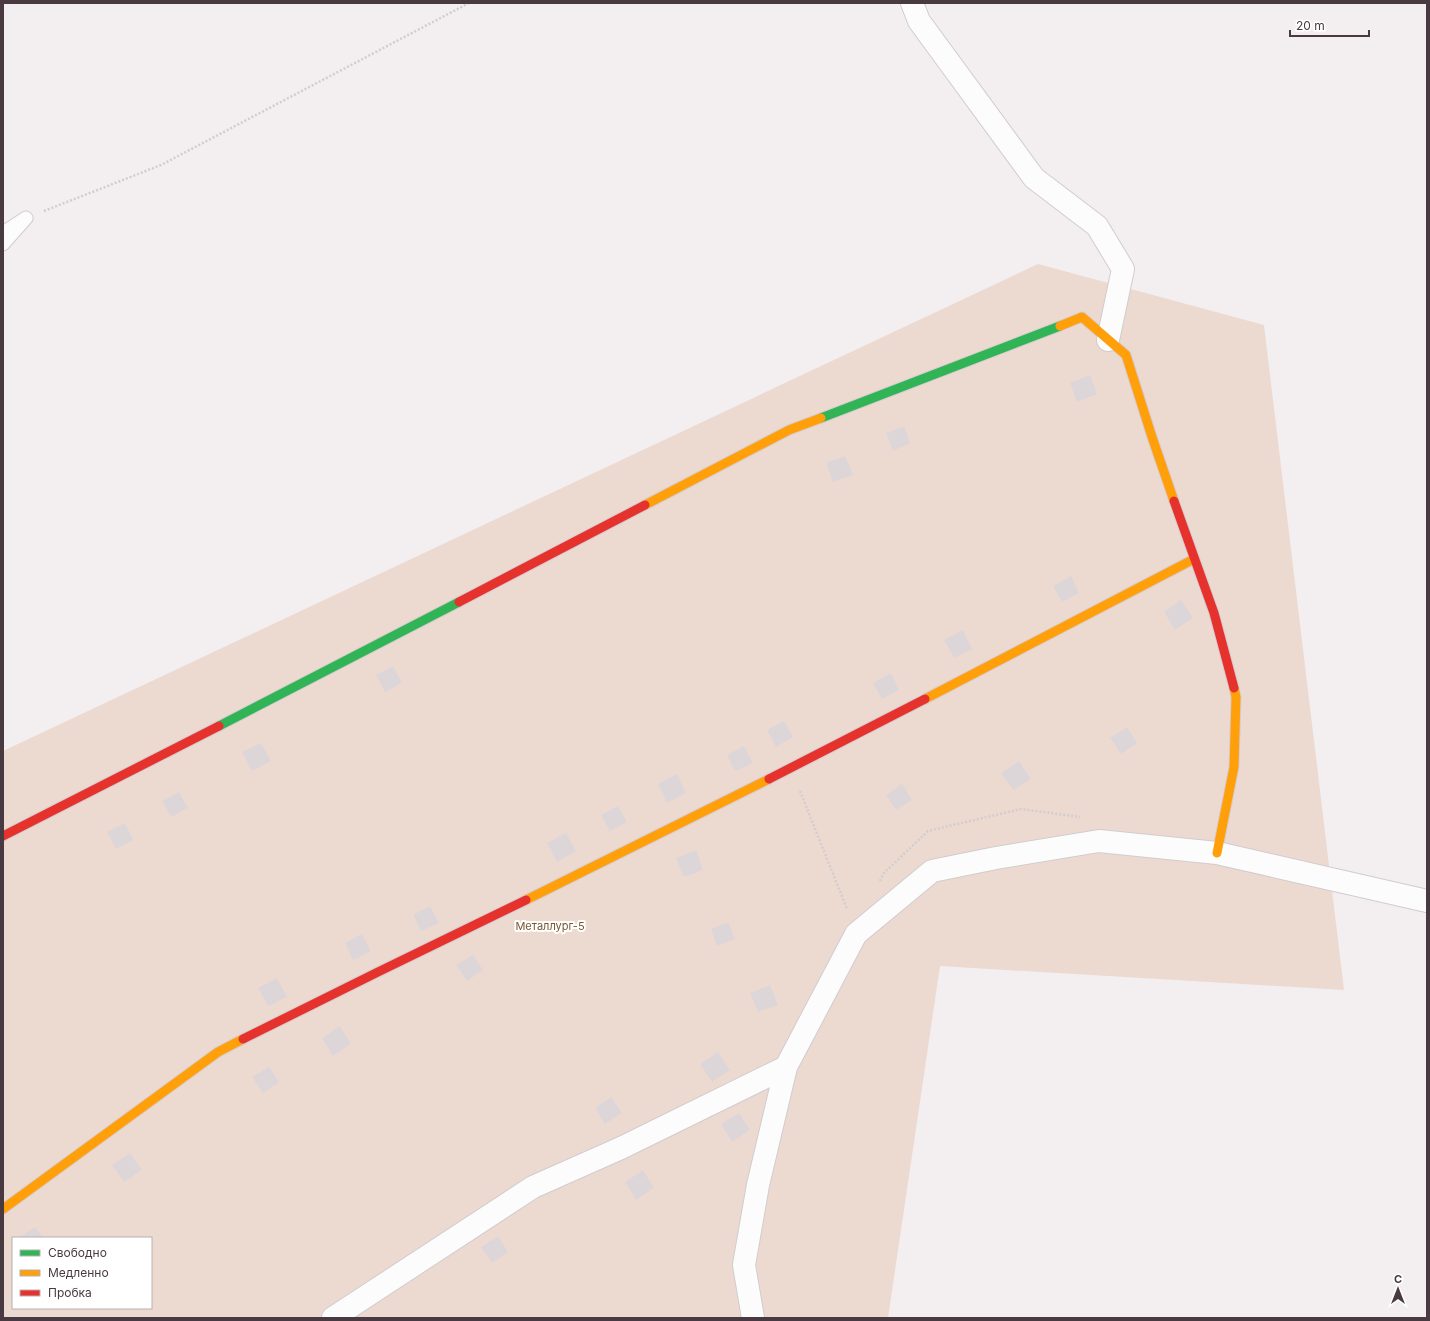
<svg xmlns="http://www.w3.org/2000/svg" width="1430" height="1321" font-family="Inter,sans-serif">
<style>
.green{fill:#ecdad1;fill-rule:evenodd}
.building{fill:#ddd6d9}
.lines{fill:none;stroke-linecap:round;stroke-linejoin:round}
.lane-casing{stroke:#d1ccce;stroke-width:15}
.street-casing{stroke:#d1ccce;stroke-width:24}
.fast-casing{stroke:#d7cbcf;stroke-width:11}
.slow-casing{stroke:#d7cbcf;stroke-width:11}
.jam-casing{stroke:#d7cbcf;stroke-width:11}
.path{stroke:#d3ccd0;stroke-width:2.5;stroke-dasharray:2 2;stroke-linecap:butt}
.lane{stroke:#fdfcfd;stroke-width:13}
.street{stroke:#fdfcfd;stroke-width:22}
.fast{stroke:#30b455;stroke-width:9}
.slow{stroke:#ff9f0a;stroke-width:9}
.jam{stroke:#e5322d;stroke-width:9}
.labels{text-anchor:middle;stroke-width:4;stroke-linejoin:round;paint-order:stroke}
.park-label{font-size:11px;fill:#785730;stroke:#fff}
</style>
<rect width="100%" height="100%" fill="#f3eef0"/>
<path class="green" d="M 1038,264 L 1264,325 L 1344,990 L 940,966 L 888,1318 L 3,1318 L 3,751 ZM 13,1238 L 151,1238 L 151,1308 L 13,1308 Z"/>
<path class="building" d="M 1090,375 L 1097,394 L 1077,402 L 1070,383 Z
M 904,426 L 910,443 L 893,451 L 886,433 Z
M 845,456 L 853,475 L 833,482 L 826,463 Z
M 1071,576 L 1079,593 L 1062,602 L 1053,586 Z
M 1181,600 L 1193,618 L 1175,630 L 1164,612 Z
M 963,630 L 972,649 L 954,658 L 944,640 Z
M 393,666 L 402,683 L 385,692 L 376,675 Z
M 891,673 L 899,690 L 882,699 L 873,683 Z
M 784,721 L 793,737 L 776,747 L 767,730 Z
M 1127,727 L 1137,743 L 1121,754 L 1110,738 Z
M 261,743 L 271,761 L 252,771 L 242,752 Z
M 744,746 L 753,763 L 735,771 L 727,755 Z
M 1019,761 L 1031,779 L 1013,790 L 1001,773 Z
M 677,774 L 686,793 L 667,803 L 658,784 Z
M 902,784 L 912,800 L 896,810 L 886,795 Z
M 179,792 L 188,808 L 171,817 L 162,801 Z
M 618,806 L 627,822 L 610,831 L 601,815 Z
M 125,823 L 133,840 L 116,849 L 107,832 Z
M 566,833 L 576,851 L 557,862 L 547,843 Z
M 696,850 L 703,870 L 684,877 L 676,858 Z
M 430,906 L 439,923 L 421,931 L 413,915 Z
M 728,922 L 735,939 L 717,946 L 711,929 Z
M 362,934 L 371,951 L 353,960 L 345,943 Z
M 473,955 L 483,970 L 467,981 L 456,965 Z
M 277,978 L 287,997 L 268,1006 L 258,988 Z
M 770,985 L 778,1005 L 758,1012 L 750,993 Z
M 340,1026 L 351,1044 L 333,1056 L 322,1038 Z
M 718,1052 L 730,1070 L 712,1082 L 700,1064 Z
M 269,1067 L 279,1082 L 263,1093 L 252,1077 Z
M 611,1097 L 622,1113 L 605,1124 L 595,1108 Z
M 739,1113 L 750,1130 L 732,1142 L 721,1124 Z
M 130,1153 L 142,1170 L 124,1182 L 112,1165 Z
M 643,1170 L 654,1188 L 636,1200 L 625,1182 Z
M 35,1227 L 43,1238 L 18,1238 Z
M 498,1236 L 508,1252 L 492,1263 L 481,1247 Z"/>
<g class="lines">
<g class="lane-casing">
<path id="lane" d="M 3,233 L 26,218 L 3,244"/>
</g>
<g class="street-casing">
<path id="street" d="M 912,3 L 919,21 L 1034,178 L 1097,226 L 1123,269 L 1108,340
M 333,1318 L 533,1187 L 621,1148 L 786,1067
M 753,1318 L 744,1265 L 758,1185 L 786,1067 L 856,934 L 932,871 L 996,858 L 1099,841 L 1217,853 L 1427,901"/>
</g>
<g class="fast-casing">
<path id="fast" d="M 821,418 L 1060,326
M 219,726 L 459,602"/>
</g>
<g class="slow-casing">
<path id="slow" d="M 1060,326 L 1082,317 L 1126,355 L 1152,437 L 1174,501
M 645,505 L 789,430 L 821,418
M 925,699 L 1194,559
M 1217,853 L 1234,767 L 1236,697 L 1234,688
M 526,900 L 769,779
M 3,1209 L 218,1052 L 243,1039"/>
</g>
<g class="jam-casing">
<path id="jam" d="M 1174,501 L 1214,613 L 1234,688
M 459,602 L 645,505
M 769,779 L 925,699
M 3,836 L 219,726
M 243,1039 L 378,972 L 526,900"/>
</g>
<path class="path" d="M 44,211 L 161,165 L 469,3
M 800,791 L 847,909
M 880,881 L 883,874 L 928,831 L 1021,809 L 1080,817"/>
<use href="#lane" class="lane"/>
<use href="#street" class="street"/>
<use href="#fast" class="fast"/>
<use href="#slow" class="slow"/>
<use href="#jam" class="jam"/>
</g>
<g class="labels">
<g class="park-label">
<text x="550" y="930">Металлург-5</text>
</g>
</g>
<rect width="1430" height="1321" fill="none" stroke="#493a41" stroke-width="8"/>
<rect x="12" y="1237" width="140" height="72" fill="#ffffff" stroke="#b6b0b3"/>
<rect x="20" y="1250" width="20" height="6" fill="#30b455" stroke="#b6b0b3"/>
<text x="48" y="1257" font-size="12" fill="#493a41">Свободно</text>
<rect x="20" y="1270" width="20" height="6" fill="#ff9f0a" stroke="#b6b0b3"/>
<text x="48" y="1277" font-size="12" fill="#493a41">Медленно</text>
<rect x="20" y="1290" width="20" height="6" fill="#e5322d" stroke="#b6b0b3"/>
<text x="48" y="1297" font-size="12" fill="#493a41">Пробка</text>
<g transform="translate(1398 1289)" stroke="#ffffff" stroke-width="3" paint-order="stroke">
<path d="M0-3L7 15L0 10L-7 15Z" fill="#493a41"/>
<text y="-6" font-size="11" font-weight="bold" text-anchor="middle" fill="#493a41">С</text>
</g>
<path d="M1290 30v6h79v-6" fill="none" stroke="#493a41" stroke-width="2"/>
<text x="1296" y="30" font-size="12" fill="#493a41" stroke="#ffffff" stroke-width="3" paint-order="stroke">20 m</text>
</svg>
